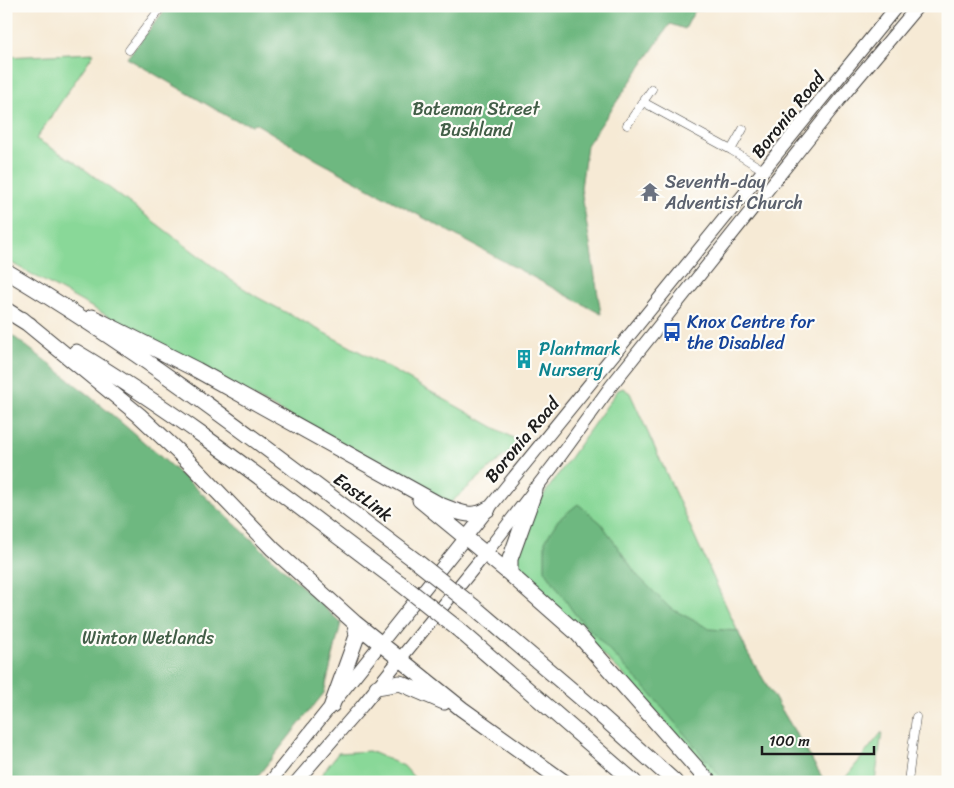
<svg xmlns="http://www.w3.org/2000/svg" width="954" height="788" font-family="Sriracha,sans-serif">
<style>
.green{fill:#89d898;stroke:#527a5a}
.forest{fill:#6eb880;stroke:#456a4e}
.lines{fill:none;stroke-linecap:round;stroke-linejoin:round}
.street-casing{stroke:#3d3b38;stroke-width:9}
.primary-casing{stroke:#3d3b38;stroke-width:14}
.highway-casing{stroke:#3d3b38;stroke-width:17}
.street{stroke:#fff;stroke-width:8}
.primary{stroke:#fff;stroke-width:12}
.highway{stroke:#fff;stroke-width:15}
.highway-bridge-casing{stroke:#3d3b38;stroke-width:17;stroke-linecap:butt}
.highway-bridge{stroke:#fff;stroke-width:15}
.labels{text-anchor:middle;stroke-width:4.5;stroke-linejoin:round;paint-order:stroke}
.park-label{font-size:18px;fill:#425e47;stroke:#fdfcf7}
.street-label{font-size:18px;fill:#1c1c1c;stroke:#fdfcf7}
.worship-label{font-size:18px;fill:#5b616d;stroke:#fdfcf7;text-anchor:start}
.transit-label{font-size:18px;fill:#164399;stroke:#fdfcf7;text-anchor:start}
.culture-label{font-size:18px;fill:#0d838f;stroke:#fdfcf7;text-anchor:start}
</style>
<rect width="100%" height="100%" fill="#fdfcf7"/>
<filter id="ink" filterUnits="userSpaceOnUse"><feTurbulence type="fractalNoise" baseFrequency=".02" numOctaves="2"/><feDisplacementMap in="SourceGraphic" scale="10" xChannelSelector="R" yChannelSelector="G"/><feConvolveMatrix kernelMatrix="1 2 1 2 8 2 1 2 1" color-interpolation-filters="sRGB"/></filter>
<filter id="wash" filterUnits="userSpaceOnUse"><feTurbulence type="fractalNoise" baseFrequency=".0096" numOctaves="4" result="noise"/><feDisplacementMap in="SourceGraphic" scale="20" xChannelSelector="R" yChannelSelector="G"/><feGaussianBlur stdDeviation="1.12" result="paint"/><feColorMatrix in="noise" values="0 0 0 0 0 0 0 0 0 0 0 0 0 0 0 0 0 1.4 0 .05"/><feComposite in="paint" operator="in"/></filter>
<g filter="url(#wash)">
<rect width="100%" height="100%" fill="#f6ead5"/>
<path class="green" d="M 94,53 L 36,139 L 75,162 L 231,280 L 257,297 L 364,354 L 520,442 L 449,504 L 6,260 L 6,57 Z
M 623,388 L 630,393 L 747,652 L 825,782 L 717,782 L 622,673 L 517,571 L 515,560 L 531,513 L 618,390 Z
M 882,732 L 875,782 L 842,782 Z
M 369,751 L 404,766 L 418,782 L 316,782 L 338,753 Z"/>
<path class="forest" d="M 168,6 L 705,6 L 703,10 L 695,10 L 685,29 L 670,24 L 587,145 L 581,188 L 601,314 L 317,160 L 255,123 L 252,125 L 232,119 L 127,58 Z
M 6,331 C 126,419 233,522 341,623 L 324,693 L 253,782 L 6,782 Z
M 578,504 L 601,523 L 637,575 L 670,608 L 710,629 L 738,631 L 747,652 L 825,782 L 725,782 L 649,692 L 574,613 L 545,570 L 545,541 L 558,520 Z"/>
</g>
<g filter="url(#ink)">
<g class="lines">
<g class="street-casing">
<path id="street" d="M 129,50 L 162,6
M 643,102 L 731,150 L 765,171
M 627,125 L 652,89
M 731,150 L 743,129
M 908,782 L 916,717"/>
</g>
<g class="primary-casing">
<path id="primary" d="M 270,782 L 506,487 L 897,6
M 296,782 L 362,706 L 485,554 L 553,466 L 611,386 L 840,99 L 918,6"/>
</g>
<g class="highway-casing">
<path id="highway" d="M 6,271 C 150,356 283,461 416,561
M 6,310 L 30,325
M 92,317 L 197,370 L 440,505 C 456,511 472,520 488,509
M 22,319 L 139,415 L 191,464 L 273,549 L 355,623 L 462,709 L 564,782
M 76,352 C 190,420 294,504 400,583
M 420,500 L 510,574 L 577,633 L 709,782
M 510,574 L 510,559 L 535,490
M 474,607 L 588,704 L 675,782
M 458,629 L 634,782
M 377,687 L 400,683 L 444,702
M 332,705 L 357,636 L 355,623"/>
</g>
<use href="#street" class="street"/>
<use href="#primary" class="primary"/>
<use href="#highway" class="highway"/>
<g class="highway-bridge-casing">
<path id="highway-bridge" d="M 416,561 L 474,607
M 400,583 L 458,629"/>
</g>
<use href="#highway-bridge" class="highway-bridge"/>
</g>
</g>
<defs>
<g id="temple-bare" transform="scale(1.5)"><path d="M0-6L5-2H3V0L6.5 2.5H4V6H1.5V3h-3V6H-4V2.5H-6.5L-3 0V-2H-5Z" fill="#6b7280" stroke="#fdfcf7" stroke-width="2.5" paint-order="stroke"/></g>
<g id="bus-bare" transform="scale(1.5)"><path d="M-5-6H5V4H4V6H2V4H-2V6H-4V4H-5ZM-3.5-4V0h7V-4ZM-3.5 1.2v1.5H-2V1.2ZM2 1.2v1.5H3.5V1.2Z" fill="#1a4fb4" stroke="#fdfcf7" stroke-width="2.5" paint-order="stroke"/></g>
<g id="building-bare" transform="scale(1.5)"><path d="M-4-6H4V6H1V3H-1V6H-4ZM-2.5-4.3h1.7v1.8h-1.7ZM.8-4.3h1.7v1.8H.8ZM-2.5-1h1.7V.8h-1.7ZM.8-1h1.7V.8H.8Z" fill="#0f9aa8" stroke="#fdfcf7" stroke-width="2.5" paint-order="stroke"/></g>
</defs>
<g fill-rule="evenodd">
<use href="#temple-bare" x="650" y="192"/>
<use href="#bus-bare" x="672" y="332"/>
<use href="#building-bare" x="524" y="359"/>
</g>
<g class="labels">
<g class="park-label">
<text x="476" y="115">Bateman Street<tspan x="476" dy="21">Bushland</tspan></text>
<text x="148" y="644">Winton Wetlands</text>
</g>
<g class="street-label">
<text transform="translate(788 115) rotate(-51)" y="6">Boronia Road</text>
<text transform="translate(522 440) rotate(-50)" y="6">Boronia Road</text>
<text transform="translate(363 497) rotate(37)" y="6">EastLink</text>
</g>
<g class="worship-label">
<text x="665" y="188">Seventh-day<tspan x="665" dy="21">Adventist Church</tspan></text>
</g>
<g class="transit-label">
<text x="687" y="328">Knox Centre for<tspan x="687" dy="21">the Disabled</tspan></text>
</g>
<g class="culture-label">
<text x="539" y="355">Plantmark<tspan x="539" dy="21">Nursery</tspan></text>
</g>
</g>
<rect width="954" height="788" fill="none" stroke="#fdfcf7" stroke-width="25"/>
<path d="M762 746v8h112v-8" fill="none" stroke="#1c1c1c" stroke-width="2.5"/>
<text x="769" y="746" font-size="15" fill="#1c1c1c" stroke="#fdfcf7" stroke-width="4" paint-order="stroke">100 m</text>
</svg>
